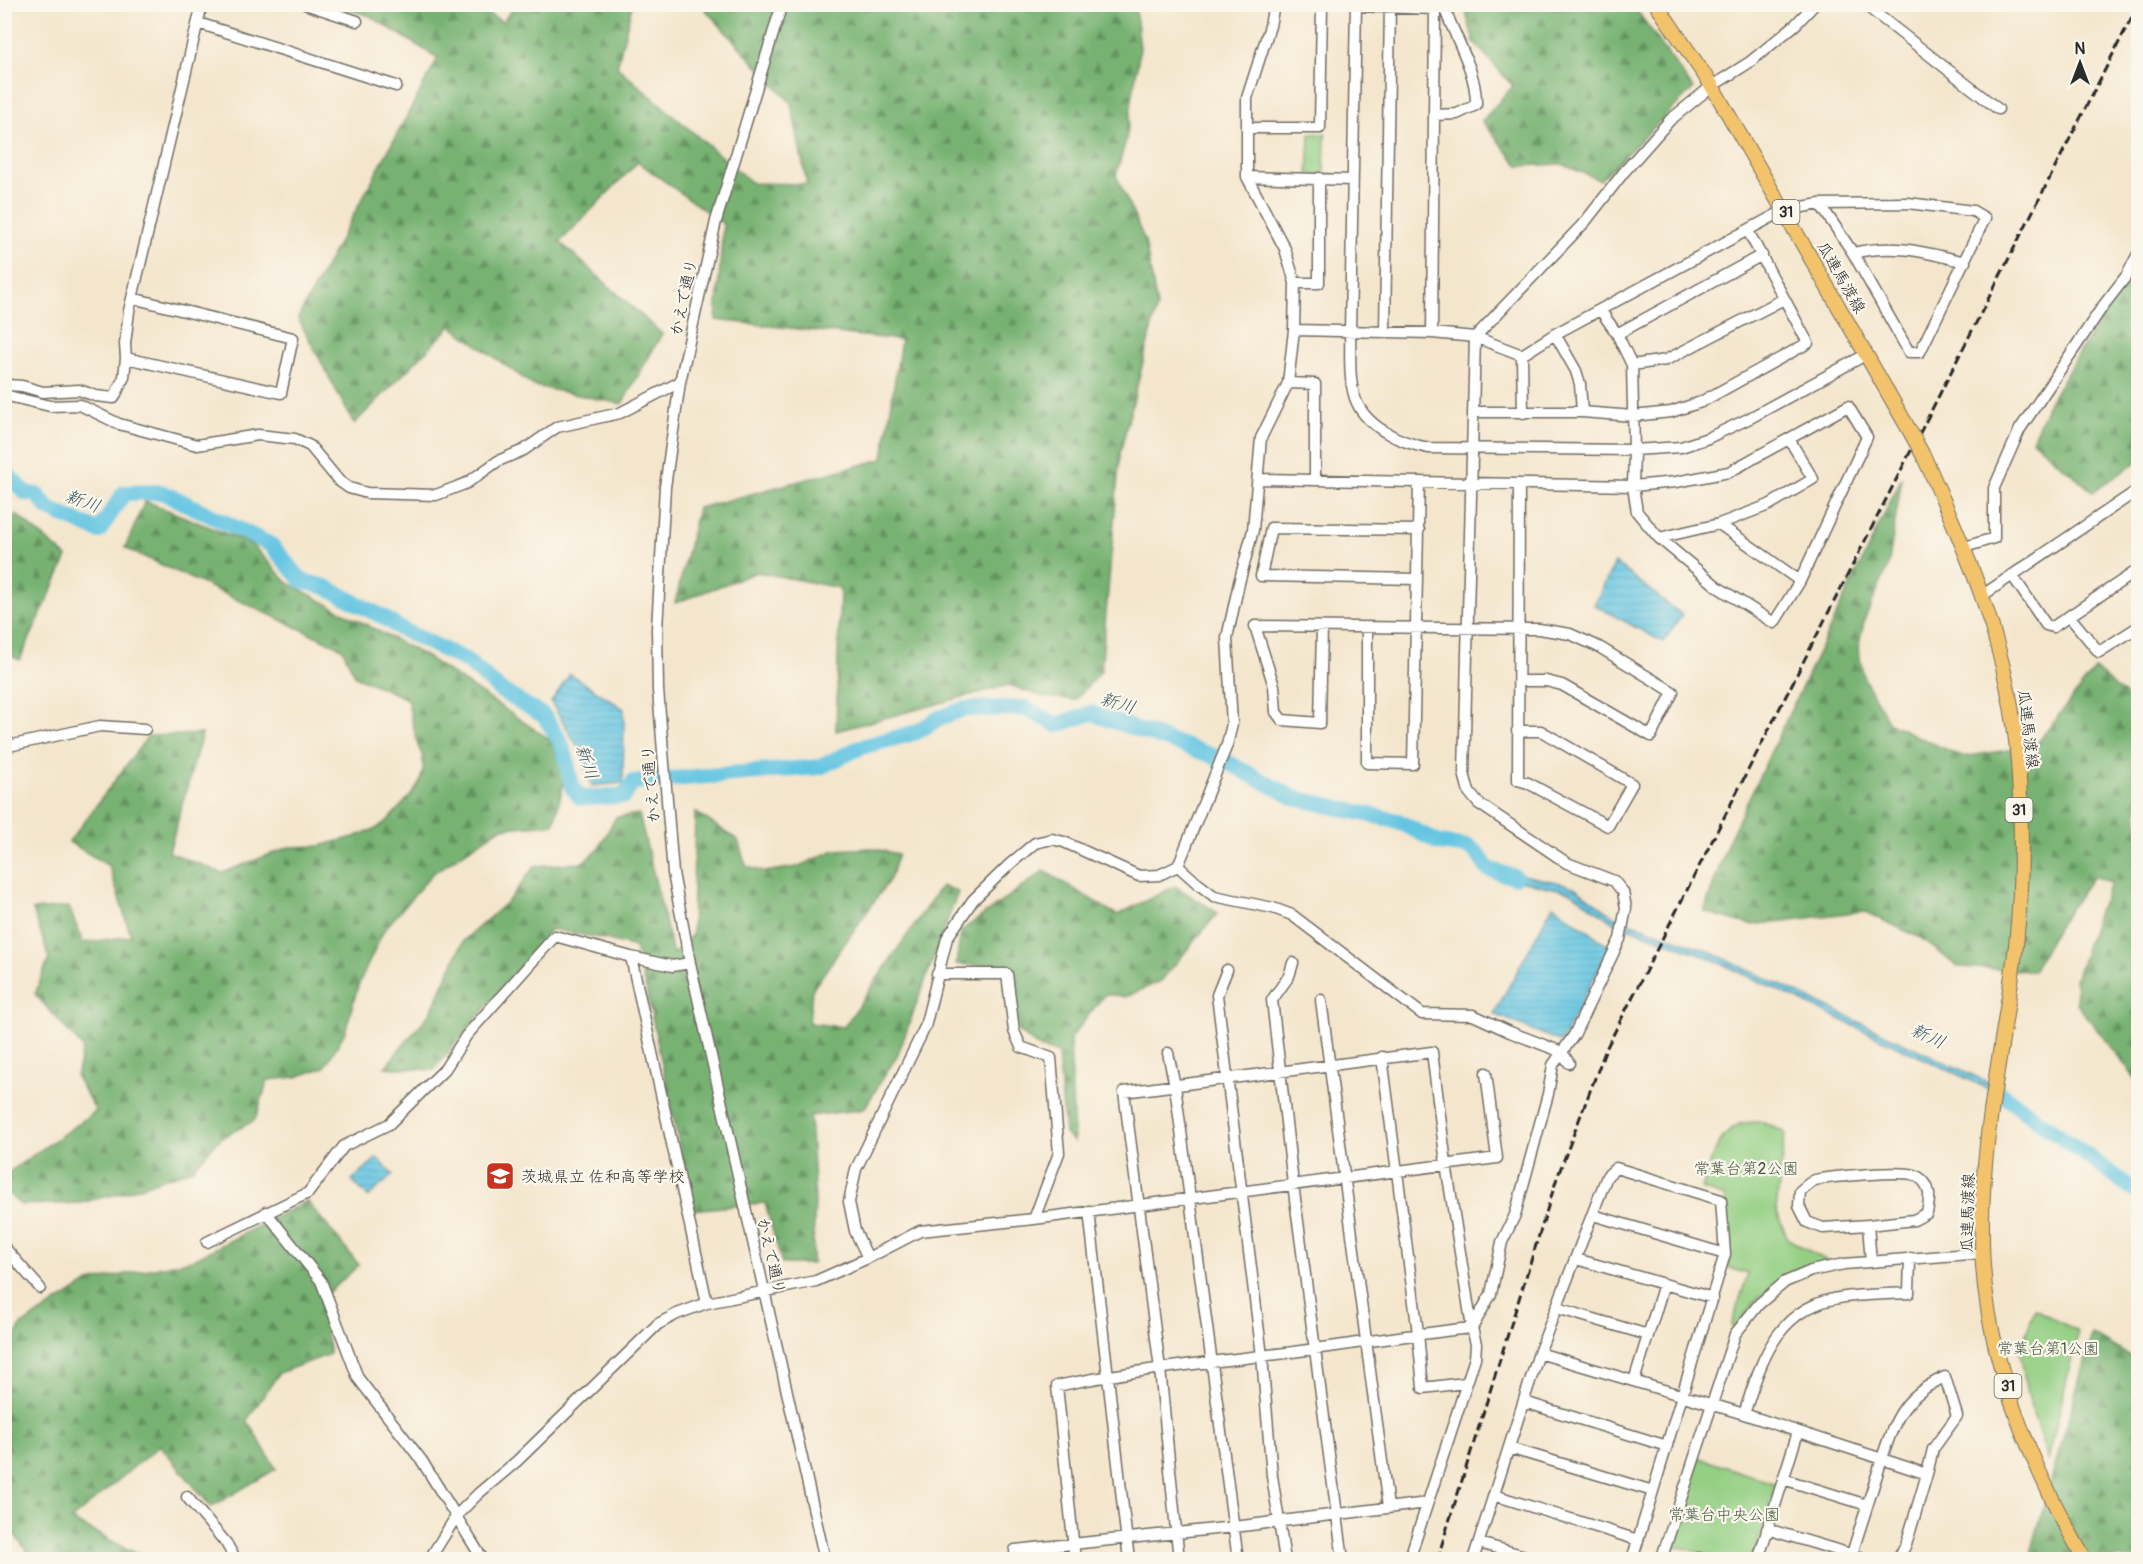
<svg xmlns="http://www.w3.org/2000/svg" width="2143" height="1564" font-family="Pangolin,'Klee One',sans-serif">
<style>
.green{fill:#94cf84;stroke:#607d58;stroke-width:1.5}
.forest{fill:url(#forest-firs);stroke:#516e4e;stroke-width:1.5}
.water{fill:url(#water-rules);stroke:#477886;stroke-width:1.5}
.lines{fill:none;stroke-linecap:round;stroke-linejoin:round}
.river{stroke:#63c5e2;stroke-width:16}
.minor-casing{stroke:#716c64;stroke-width:13}
.major-casing{stroke:#716c64;stroke-width:16}
.minor{stroke:#fff;stroke-width:10}
.major{stroke:#f2c36a;stroke-width:14}
.rail{stroke:#2b2b2b;stroke-width:3;stroke-dasharray:9 4.5;stroke-linecap:butt}
.major-bridge-casing{stroke:#716c64;stroke-width:16;stroke-linecap:butt}
.major-bridge{stroke:#f2c36a;stroke-width:14}
.labels{text-anchor:middle;stroke-width:4.5;stroke-linejoin:round;paint-order:stroke}
.shield{fill:#fbf7ec;stroke:#696865;stroke-width:1.5}
.shield-label{font-size:15px;font-weight:bold;fill:#2b2b2b}
.street-label{font-size:16px;fill:#2b2b2b;stroke:#fbf7ec}
.park-label{font-size:16px;fill:#4a5c46;stroke:#fbf7ec}
.poi-label{font-size:16px;fill:#2b2b2b;stroke:#fbf7ec;text-anchor:start}
.water-label{font-size:18px;font-style:italic;fill:#3c5962;stroke:#fbf7ec}
</style>
<defs>
<pattern id="forest-firs" width="22" height="20" patternUnits="userSpaceOnUse" patternTransform="scale(1.5)"><rect width="22" height="20" fill="#77b272"/><path d="M5 1l3.5 6h-7zM16 11l3.5 6h-7z" fill="#62915e"/></pattern>
<pattern id="water-rules" width="6" height="5" patternUnits="userSpaceOnUse" patternTransform="scale(1.5)"><rect width="6" height="5" fill="#63c5e2"/><path d="M0 2.5h6" fill="none" stroke="#56a9c2"/></pattern>
</defs>
<rect width="100%" height="100%" fill="#fbf7ec"/>
<filter id="ink" filterUnits="userSpaceOnUse"><feTurbulence type="fractalNoise" baseFrequency=".0167" numOctaves="2"/><feDisplacementMap in="SourceGraphic" scale="12" xChannelSelector="R" yChannelSelector="G"/><feConvolveMatrix kernelMatrix="1 2 1 2 8 2 1 2 1" color-interpolation-filters="sRGB"/></filter>
<filter id="wash" filterUnits="userSpaceOnUse"><feTurbulence type="fractalNoise" baseFrequency=".008" numOctaves="4" result="noise"/><feDisplacementMap in="SourceGraphic" scale="24" xChannelSelector="R" yChannelSelector="G"/><feGaussianBlur stdDeviation="1.35" result="paint"/><feColorMatrix in="noise" values="0 0 0 0 0 0 0 0 0 0 0 0 0 0 0 0 0 1.4 0 .05"/><feComposite in="paint" operator="in"/></filter>
<g filter="url(#wash)">
<rect width="100%" height="100%" fill="#f4e6cd"/>
<path class="green" d="M 1310,134 L 1325,134 L 1324,174 L 1308,174 Z
M 1764,1122 L 1785,1133 L 1776,1210 L 1788,1239 L 1827,1261 L 1801,1268 L 1756,1300 L 1735,1329 L 1731,1326 L 1748,1274 L 1726,1267 L 1730,1253 L 1725,1197 L 1702,1189 C 1708,1167 1716,1135 1740,1124 C 1746,1122 1757,1122 1764,1122 Z
M 2035,1309 L 2078,1332 L 2048,1460 L 2027,1395 L 2020,1350 Z
M 1699,1458 L 1776,1484 L 1753,1559 L 1722,1559 L 1672,1545 Z"/>
<path class="forest" d="M 331,5 L 473,5 L 503,22 L 515,5 L 632,5 L 617,67 L 752,183 L 807,184 L 791,103 L 701,5 L 1135,5 L 1140,48 L 1126,140 L 1116,175 L 1145,241 L 1157,307 L 1120,453 L 1101,671 L 1075,700 L 1044,697 L 1008,685 L 836,731 L 840,588 L 757,572 L 675,603 L 698,508 L 883,459 L 901,340 L 716,320 L 723,224 L 638,162 L 560,242 L 662,334 L 622,404 L 534,386 L 451,326 L 354,424 L 298,318 L 438,58 L 370,16 Z
M 1464,5 L 1633,5 L 1693,89 L 1600,180 L 1562,164 L 1519,166 L 1482,121 L 1513,86 L 1474,42 Z
M 2138,284 L 2138,461 L 2093,492 L 2032,440 L 2049,402 L 2081,349 L 2125,285 Z
M 1902,477 L 1888,567 L 1865,618 L 1858,648 L 1864,678 L 1889,723 L 1962,757 L 2035,746 L 2095,669 L 2128,698 L 2138,695 L 2138,1082 L 2077,1004 L 2075,980 L 2098,912 L 2111,883 L 2093,876 L 2062,920 L 2033,971 L 1958,967 L 1921,938 L 1863,911 L 1751,925 L 1704,912 L 1728,842 Z
M 145,501 L 251,544 L 288,583 L 425,656 L 552,741 L 565,776 L 554,824 L 501,828 L 432,874 L 384,930 L 358,986 L 345,1032 L 325,1067 L 297,1077 L 268,1080 L 255,1120 L 221,1138 L 192,1169 L 125,1192 L 80,1203 L 21,1205 L 5,1191 L 5,1175 L 96,1111 L 76,1077 L 83,1048 L 35,994 L 49,958 L 33,910 L 69,907 L 83,943 L 131,936 L 109,866 L 69,842 L 148,736 L 202,734 L 169,852 L 222,873 L 289,847 L 320,846 L 357,836 L 377,828 L 388,820 L 412,794 L 419,783 L 423,771 L 423,757 L 418,746 L 407,699 L 355,676 L 342,648 L 125,548 Z
M 16,514 L 67,557 L 20,660 L 4,653 L 5,528 Z
M 695,812 L 738,840 L 746,866 L 764,872 L 797,867 L 835,850 L 871,848 L 898,854 L 890,879 L 812,990 L 809,1023 L 844,1027 L 941,886 L 958,892 L 898,1054 L 864,1109 L 810,1116 L 815,1202 L 812,1264 L 782,1264 L 765,1203 L 693,1210 L 646,989 L 635,947 L 605,939 L 551,929 L 434,1070 L 385,1067 L 431,1012 L 463,941 L 508,901 L 535,866 L 581,863 L 597,851 L 616,817 L 639,814 L 673,954 L 692,935 Z
M 1044,871 L 1117,915 L 1175,886 L 1218,913 L 1161,981 L 1126,997 L 1105,994 L 1070,1039 L 1074,1142 L 1065,1134 L 1058,1053 L 1040,1048 L 1019,1032 L 1012,967 L 956,964 L 961,931 Z
M 307,1201 L 359,1265 L 320,1300 L 330,1354 L 279,1373 L 247,1420 L 276,1469 L 211,1507 L 160,1445 L 71,1520 L 145,1558 L 33,1559 L 5,1522 L 4,1369 L 20,1326 L 89,1282 L 192,1260 Z
M 2092,1334 L 2138,1361 L 2138,1559 L 2029,1560 Z"/>
<path class="water" d="M 1615,563 L 1682,615 L 1663,642 L 1594,605 Z
M 570,674 L 624,709 L 623,783 L 592,786 L 581,752 L 551,702 Z
M 1495,869 L 1565,884 L 1574,887 L 1615,917 L 1706,950 L 2000,1088 L 2014,1098 L 2011,1102 L 1997,1093 L 1703,955 L 1613,922 L 1571,892 L 1492,874 Z
M 1553,905 L 1610,947 L 1561,1042 L 1494,1014 Z
M 377,1158 L 393,1175 L 368,1197 L 352,1180 Z"/>
<g class="lines">
<path class="river" d="M 4,471 L 26,493 L 37,495 L 49,509 L 99,531 L 124,493 L 161,492 L 177,499 L 271,545 L 302,581 L 326,587 L 383,617 L 399,628 L 467,661 L 500,690 L 544,716 L 560,741 L 566,757 L 572,787 L 581,798 L 624,796 L 633,782 L 820,767 L 861,747 L 917,732 L 939,718 L 964,709 L 1025,708 L 1057,725 L 1091,713 L 1216,757
M 1227,762 L 1295,798 L 1398,821 L 1439,843 L 1469,847 L 1476,852 L 1488,869 L 1515,877
M 1995,1089 L 2138,1193"/>
</g>
</g>
<g filter="url(#ink)">
<g class="lines">
<g class="minor-casing">
<path id="minor" d="M 305,4 L 357,21
M 782,4 L 716,221 L 680,382 L 665,487 L 657,629 L 658,690 L 673,873 L 690,963 L 825,1560
M 1356,4 L 1350,332 C 1351,353 1348,377 1355,398 C 1365,427 1401,443 1429,448 L 1634,450 L 1681,447 L 1708,438 L 1750,418 L 1867,354
M 1815,4 L 1795,25 L 1750,62 L 1712,86 L 1670,120 L 1624,172 L 1585,222 L 1475,337 L 1522,355 L 1555,334 L 1785,210 L 1820,204 L 1908,203 L 1973,211 L 1985,218 L 1920,352 L 1909,352 L 1853,253 L 1820,204
M 1864,4 L 1998,109
M 1356,6 L 1435,9 L 1432,333
M 198,23 L 396,86
M 1434,115 L 1457,114 L 1476,105 C 1477,70 1454,37 1443,4
M 1248,128 L 1320,128 L 1322,4
M 1247,177 L 1352,180
M 1853,253 C 1894,243 1925,252 1965,262
M 1295,283 L 1319,283 L 1319,178
M 1294,330 L 1432,333 L 1475,337 L 1464,773 L 1469,792 L 1478,803 L 1567,863 L 1614,881 L 1623,892 L 1626,908 L 1620,939 L 1574,1035 L 1553,1065 L 1548,1094 L 1515,1215 L 1502,1242 L 1491,1294 L 1472,1328 L 1476,1344 L 1475,1358 L 1409,1560
M 1385,332 L 1390,4
M 1555,334 L 1576,371 L 1580,384 L 1582,412
M 1617,334 L 1762,255
M 1522,355 L 1523,413
M 126,358 L 281,393 L 293,338 L 132,298
M 1632,365 L 1666,360 L 1784,299
M 1288,383 L 1315,384 L 1315,480
M 4,391 L 8,385 L 22,386 L 43,392 L 79,390 L 96,396 L 114,398 L 124,377 L 126,358 L 125,344 L 129,311 L 202,4
M 4,395 L 50,406 L 80,405 L 119,424 L 197,445 L 258,435 L 295,439 L 310,446 L 339,481 L 349,488 L 367,493 L 436,495 L 467,483 L 498,461 L 524,450 L 557,427 L 620,413 L 680,382
M 1473,412 L 1582,412 L 1633,416 L 1671,412 L 1701,402 L 1808,343 L 1748,231
M 1258,479 L 1633,486 L 1676,482 L 1729,472 L 1848,406 L 1867,437 L 1800,581 L 1774,623 L 1719,588 L 1659,538 L 1637,512 L 1633,486 L 1634,450 L 1632,365 L 1617,334 L 1601,311
M 1719,524 L 1800,581
M 1659,538 L 1719,524 L 1769,505 L 1813,479 L 1789,439
M 1965,547 L 1994,538 L 1994,488 L 2020,429 L 2103,306 L 2127,275 L 2138,254
M 2012,575 L 2046,625 L 2053,627 L 2138,570
M 1417,579 L 1261,576 L 1271,528 L 1419,530
M 1983,595 L 2138,490
M 2069,616 L 2099,652 L 2138,627
M 1322,627 L 1320,723 L 1282,720 L 1276,712 L 1274,686 L 1255,626 L 1539,629 L 1570,634 L 1599,647 L 1673,692 L 1651,736 L 1562,685 L 1546,681 L 1519,681
M 1367,628 L 1367,763 L 1413,764 L 1419,482
M 1517,731 L 1541,731 L 1632,784 L 1608,826 L 1528,783 L 1518,780 L 1519,484
M 4,747 L 100,726 L 145,729
M 1178,866 L 1197,883 L 1214,896 L 1273,908 L 1292,915 L 1422,1014 L 1473,1015 L 1510,1032 L 1562,1052 L 1569,1063
M 631,957 L 707,1303
M 1293,963 L 1289,976 L 1272,1000 L 1293,1184 L 1343,1560
M 1227,970 L 1217,995 L 1262,1356 L 1272,1476 L 1285,1560
M 937,974 L 1007,974 L 1014,1031 L 1021,1047 L 1051,1058 L 1059,1153 L 1034,1219
M 1321,1000 L 1388,1507
M 1168,1053 L 1175,1086 L 1238,1560
M 1382,1057 L 1418,1333 L 1423,1388 L 1465,1383
M 1089,1211 L 1129,1560
M 266,1212 L 321,1281 L 358,1378 L 422,1461 L 483,1560
M 1593,1215 L 1725,1254 L 1632,1560
M 1868,1225 L 1823,1228 L 1807,1222 L 1799,1206 L 1800,1191 C 1805,1187 1810,1182 1815,1180 C 1830,1177 1907,1169 1917,1176 C 1932,1185 1930,1198 1927,1213 L 1914,1220 L 1868,1225 L 1871,1262
M 207,1242 L 308,1193 L 344,1146 L 389,1124 L 445,1069 L 466,1036 L 555,936 L 631,957 L 672,966 L 690,963
M 4,1247 L 40,1288
M 868,1258 L 855,1231 L 849,1202 L 856,1169 L 925,1027 L 947,938 L 973,900 L 1010,864 L 1035,843 L 1052,839 L 1064,842 L 1139,876 L 1159,875 L 1178,866 L 1227,745 L 1232,724 L 1227,638 L 1239,583 L 1253,530 L 1261,438 L 1288,383 L 1294,330 L 1295,283 L 1285,249 L 1247,177 L 1247,98 L 1270,26 L 1274,4
M 1576,1259 L 1713,1298
M 1557,1308 L 1648,1335
M 1539,1353 L 1744,1414 L 1882,1459 L 1850,1560
M 1634,1381 L 1664,1284
M 1524,1402 L 1667,1446
M 1744,1414 C 1762,1359 1777,1305 1845,1297 C 1866,1294 1888,1294 1909,1293 L 1910,1258
M 1509,1448 L 1653,1491
M 1783,1479 L 1867,1505
M 1494,1495 L 1638,1540
M 187,1497 L 226,1543 L 236,1560
M 1767,1529 L 1870,1560
M 1479,1543 L 1539,1560
M 429,1560 L 457,1515 L 479,1493 L 517,1461 L 658,1324 L 677,1314 L 707,1303 L 816,1281 L 868,1258 L 920,1231 L 1034,1219 L 1497,1158 L 1486,1073
M 1016,1560 L 1015,1550 L 1234,1527 L 1427,1503
M 1075,1560 L 1057,1386 C 1132,1370 1210,1362 1286,1353 C 1348,1345 1410,1334 1472,1328 L 1446,1164 L 1432,1052 L 1124,1092 L 1160,1369 L 1179,1560
M 1473,1560 L 1539,1353 L 1607,1176 L 1616,1168 L 1721,1200 L 1725,1254
M 1661,1560 L 1735,1334 L 1759,1304 L 1785,1282 L 1811,1271 L 1844,1264 L 1982,1253
M 1697,1560 L 1698,1558 L 1703,1560
M 1758,1560 L 1798,1432
M 1892,1560 L 1899,1556 L 1906,1545 L 1927,1474 L 1882,1459 C 1894,1419 1905,1395 1945,1377 L 1957,1416 L 1933,1449 L 1927,1474"/>
</g>
<g class="major-casing">
<path id="major" d="M 1656,4 L 1712,86 L 1907,426
M 1924,457 C 1969,556 2010,651 2018,762 C 2022,820 2022,887 2016,945 C 2004,1044 1980,1140 1982,1241 C 1983,1352 2030,1465 2085,1560"/>
</g>
<use href="#minor" class="minor"/>
<use href="#major" class="major"/>
<path class="rail" d="M 1437,1560 L 1557,1178 L 1606,1049 L 2138,5"/>
<g class="major-bridge-casing">
<path id="major-bridge" d="M 1907,426 L 1924,457"/>
</g>
<use href="#major-bridge" class="major-bridge"/>
</g>
</g>
<defs>
<g id="school-square" transform="scale(1.5)"><rect x="-9" y="-9" width="18" height="18" rx="4" fill="#c8321e" stroke="#fbf7ec"/><path d="M0-5L7-2L0 1L-7-2ZM-4 1L0 2.5L4 1V4Q0 6-4 4Z" fill="#fff"/></g>
</defs>
<g fill-rule="evenodd">
<use href="#school-square" x="500" y="1176"/>
</g>
<g class="labels">
<g class="shield">
<rect x="1772.5" y="200" width="27" height="24" rx="4.5"/>
<rect x="2005.5" y="798" width="27" height="24" rx="4.5"/>
<rect x="1994.5" y="1374" width="27" height="24" rx="4.5"/>
</g>
<g class="shield-label">
<text x="1786" y="217">31</text>
<text x="2019" y="815">31</text>
<text x="2008" y="1391">31</text>
</g>
<g class="street-label">
<text transform="translate(1842 277) rotate(60)" y="6">瓜連馬渡線</text>
<text transform="translate(683 297) rotate(-78)" y="6">かえで通り</text>
<text transform="translate(2029 729) rotate(83)" y="6">瓜連馬渡線</text>
<text transform="translate(650 784) rotate(-95)" y="6">かえで通り</text>
<text transform="translate(1967 1213) rotate(-89)" y="6">瓜連馬渡線</text>
<text transform="translate(772 1256) rotate(77)" y="6">かえで通り</text>
</g>
<g class="park-label">
<text x="1746" y="1174">常葉台第2公園</text>
<text x="2048" y="1354">常葉台第1公園</text>
<text x="1724" y="1520">常葉台中央公園</text>
</g>
<g class="poi-label">
<text x="521" y="1182">茨城県立 佐和高等学校</text>
</g>
<g class="water-label">
<text transform="translate(83 501) rotate(20)" y="6">新川</text>
<text transform="translate(1118 703) rotate(17)" y="6">新川</text>
<text transform="translate(587 762) rotate(71)" y="6">新川</text>
<text transform="translate(1928 1036) rotate(25)" y="6">新川</text>
</g>
</g>
<rect width="2143" height="1564" fill="none" stroke="#fbf7ec" stroke-width="24"/>
<g transform="translate(2080 63)" stroke="#fbf7ec" stroke-width="4.5" paint-order="stroke">
<path d="M0-4.5L10 22L0 15L-10 22Z" fill="#2b2b2b"/>
<text y="-9" font-size="16" font-weight="bold" text-anchor="middle" fill="#2b2b2b">N</text>
</g>
</svg>
